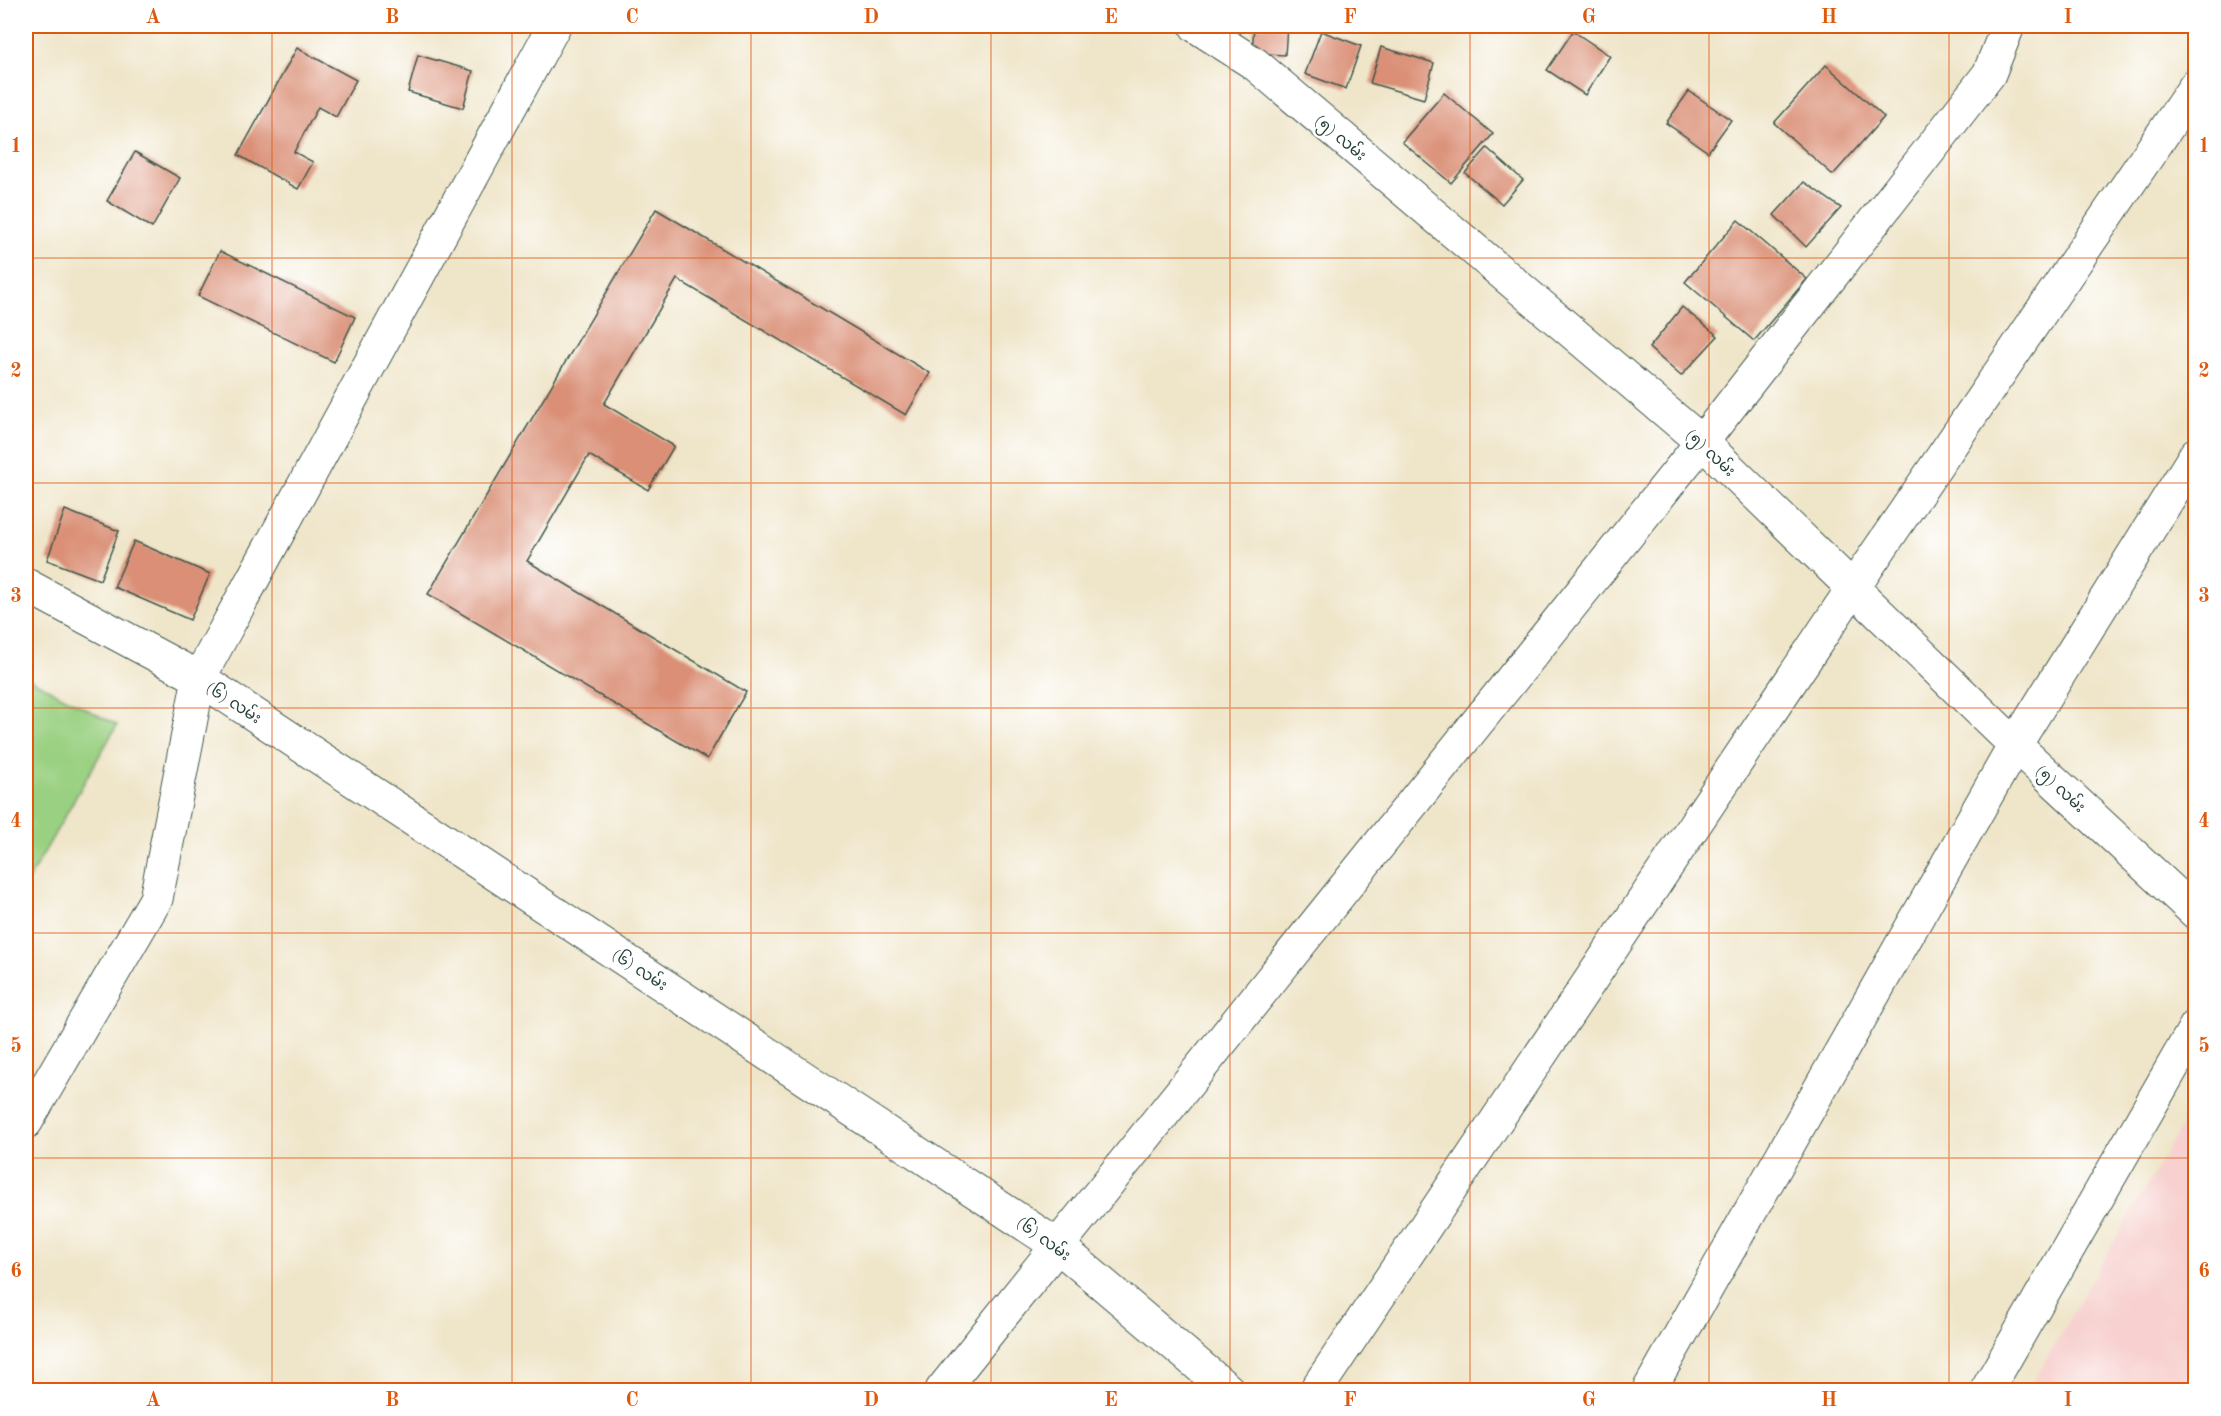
<svg xmlns="http://www.w3.org/2000/svg" width="2221" height="1416" font-family="'Old Standard TT','Noto Sans Myanmar',serif">
<style>
.built{fill:#f7d0cf}
.green{fill:#9ad081;stroke:#5c865a;stroke-width:1.5}
.building{fill:#da8f76}
.lines{fill:none;stroke-linecap:round;stroke-linejoin:round}
.minor-casing{stroke:#3e564a;stroke-width:35}
.secondary-casing{stroke:#3e564a;stroke-width:35}
.minor{stroke:#fff;stroke-width:33}
.secondary{stroke:#fff;stroke-width:33}
.grid{fill:none;stroke:#de580e;stroke-width:1.5;stroke-opacity:0.55}
.labels{text-anchor:middle;stroke-width:5;stroke-linejoin:round;paint-order:stroke}
.street-label{font-size:16px;fill:#1f3d34;stroke:#fff}
.neatline{fill:none;stroke:#de580e;stroke-width:2}
.grid-label{font-size:20px;text-anchor:middle;font-weight:bold;fill:#de580e}
</style>
<rect width="100%" height="100%" fill="#fff"/>
<filter id="ink" filterUnits="userSpaceOnUse"><feTurbulence type="fractalNoise" baseFrequency=".0167" numOctaves="2"/><feDisplacementMap in="SourceGraphic" scale="12" xChannelSelector="R" yChannelSelector="G"/><feConvolveMatrix kernelMatrix="1 2 1 2 8 2 1 2 1" color-interpolation-filters="sRGB"/></filter>
<filter id="wash" filterUnits="userSpaceOnUse"><feTurbulence type="fractalNoise" baseFrequency=".008" numOctaves="4" result="noise"/><feDisplacementMap in="SourceGraphic" scale="24" xChannelSelector="R" yChannelSelector="G"/><feGaussianBlur stdDeviation="1.35" result="paint"/><feColorMatrix in="noise" values="0 0 0 0 0 0 0 0 0 0 0 0 0 0 0 0 0 1.4 0 .05"/><feComposite in="paint" operator="in"/></filter>
<g filter="url(#wash)">
<rect width="100%" height="100%" fill="#efe5c9"/>
<path class="built" d="M 2195,1103 L 2195,1390 L 2028,1390 Z"/>
<path class="green" d="M 26,677 L 117,725 L 26,884 Z"/>
<g id="blocks">
<path class="building" d="M 1254,26 L 1287,26 L 1285,55 L 1252,53 Z
M 1321,31 L 1361,46 L 1346,89 L 1305,74 Z
M 1573,31 L 1610,56 L 1585,95 L 1547,70 Z
M 1381,47 L 1434,63 L 1424,99 L 1370,83 Z
M 297,48 L 356,80 L 336,117 L 318,107 L 294,152 L 313,162 L 298,189 L 238,155 Z
M 418,55 L 473,71 L 463,108 L 408,92 Z
M 1826,65 L 1884,117 L 1833,175 L 1774,123 Z
M 1689,91 L 1731,120 L 1708,152 L 1666,123 Z
M 1444,93 L 1493,134 L 1451,183 L 1402,142 Z
M 1487,148 L 1523,180 L 1502,204 L 1465,173 Z
M 135,152 L 180,178 L 152,228 L 107,201 Z
M 1804,182 L 1841,208 L 1806,247 L 1774,215 Z
M 656,209 L 930,373 L 906,415 L 677,279 L 604,404 L 674,446 L 648,490 L 589,455 L 527,561 L 746,692 L 707,759 L 428,594 Z
M 1738,220 L 1807,279 L 1754,341 L 1685,282 Z
M 220,251 L 355,317 L 334,362 L 198,296 Z
M 1682,307 L 1718,336 L 1681,376 L 1649,348 Z
M 65,510 L 119,531 L 100,580 L 47,560 Z
M 134,541 L 210,574 L 190,620 L 114,587 Z"/>
</g>
</g>
<g filter="url(#ink)">
<use href="#blocks" fill-opacity="0" stroke="#3e564a" stroke-width="1.5"/>
<g class="lines">
<g class="minor-casing">
<path id="minor" d="M 1196,26 L 1255,64 L 1702,442 L 2015,745 L 2196,913
M 26,585 L 199,678 L 1058,1246 L 1228,1390
M 942,1390 L 1702,442 L 1989,74 L 2008,26
M 1316,1390 L 1853,588 L 2196,85
M 1649,1390 L 2015,745 L 2196,454
M 1987,1390 L 2196,1026"/>
</g>
<g class="secondary-casing">
<path id="secondary" d="M 26,1122 L 156,899 L 199,678 L 554,26"/>
</g>
<use href="#minor" class="minor"/>
<use href="#secondary" class="secondary"/>
</g>
</g>
<path class="grid" d="M 272,26 L 272,1390M 512,26 L 512,1390M 751,26 L 751,1390M 991,26 L 991,1390M 1230,26 L 1230,1390M 1470,26 L 1470,1390M 1709,26 L 1709,1390M 1949,26 L 1949,1390M 26,258 L 2196,258M 26,483 L 2196,483M 26,708 L 2196,708M 26,933 L 2196,933M 26,1158 L 2196,1158"/>
<g class="labels">
<g class="street-label">
<text transform="translate(1341 137) rotate(40)" y="6">(၅) လမ်း</text>
<text transform="translate(1711 452) rotate(43)" y="6">(၅) လမ်း</text>
<text transform="translate(234 702) rotate(33)" y="6">(၆) လမ်း</text>
<text transform="translate(2061 788) rotate(43)" y="6">(၅) လမ်း</text>
<text transform="translate(640 969) rotate(33)" y="6">(၆) လမ်း</text>
<text transform="translate(1044 1238) rotate(36)" y="6">(၆) လမ်း</text>
</g>
</g>
<rect width="2221" height="1416" fill="none" stroke="#fff" stroke-width="66"/>
<rect x="33" y="33" width="2155" height="1350" class="neatline"/>
<g class="grid-label">
<text x="153" y="23">A</text>
<text x="392" y="23">B</text>
<text x="632" y="23">C</text>
<text x="871" y="23">D</text>
<text x="1111" y="23">E</text>
<text x="1350" y="23">F</text>
<text x="1589" y="23">G</text>
<text x="1829" y="23">H</text>
<text x="2068" y="23">I</text>
<text x="16" y="152">1</text>
<text x="2204" y="152">1</text>
<text x="16" y="377">2</text>
<text x="2204" y="377">2</text>
<text x="16" y="602">3</text>
<text x="2204" y="602">3</text>
<text x="16" y="827">4</text>
<text x="2204" y="827">4</text>
<text x="16" y="1052">5</text>
<text x="2204" y="1052">5</text>
<text x="16" y="1277">6</text>
<text x="2204" y="1277">6</text>
<text x="153" y="1406">A</text>
<text x="392" y="1406">B</text>
<text x="632" y="1406">C</text>
<text x="871" y="1406">D</text>
<text x="1111" y="1406">E</text>
<text x="1350" y="1406">F</text>
<text x="1589" y="1406">G</text>
<text x="1829" y="1406">H</text>
<text x="2068" y="1406">I</text>
</g>
</svg>
